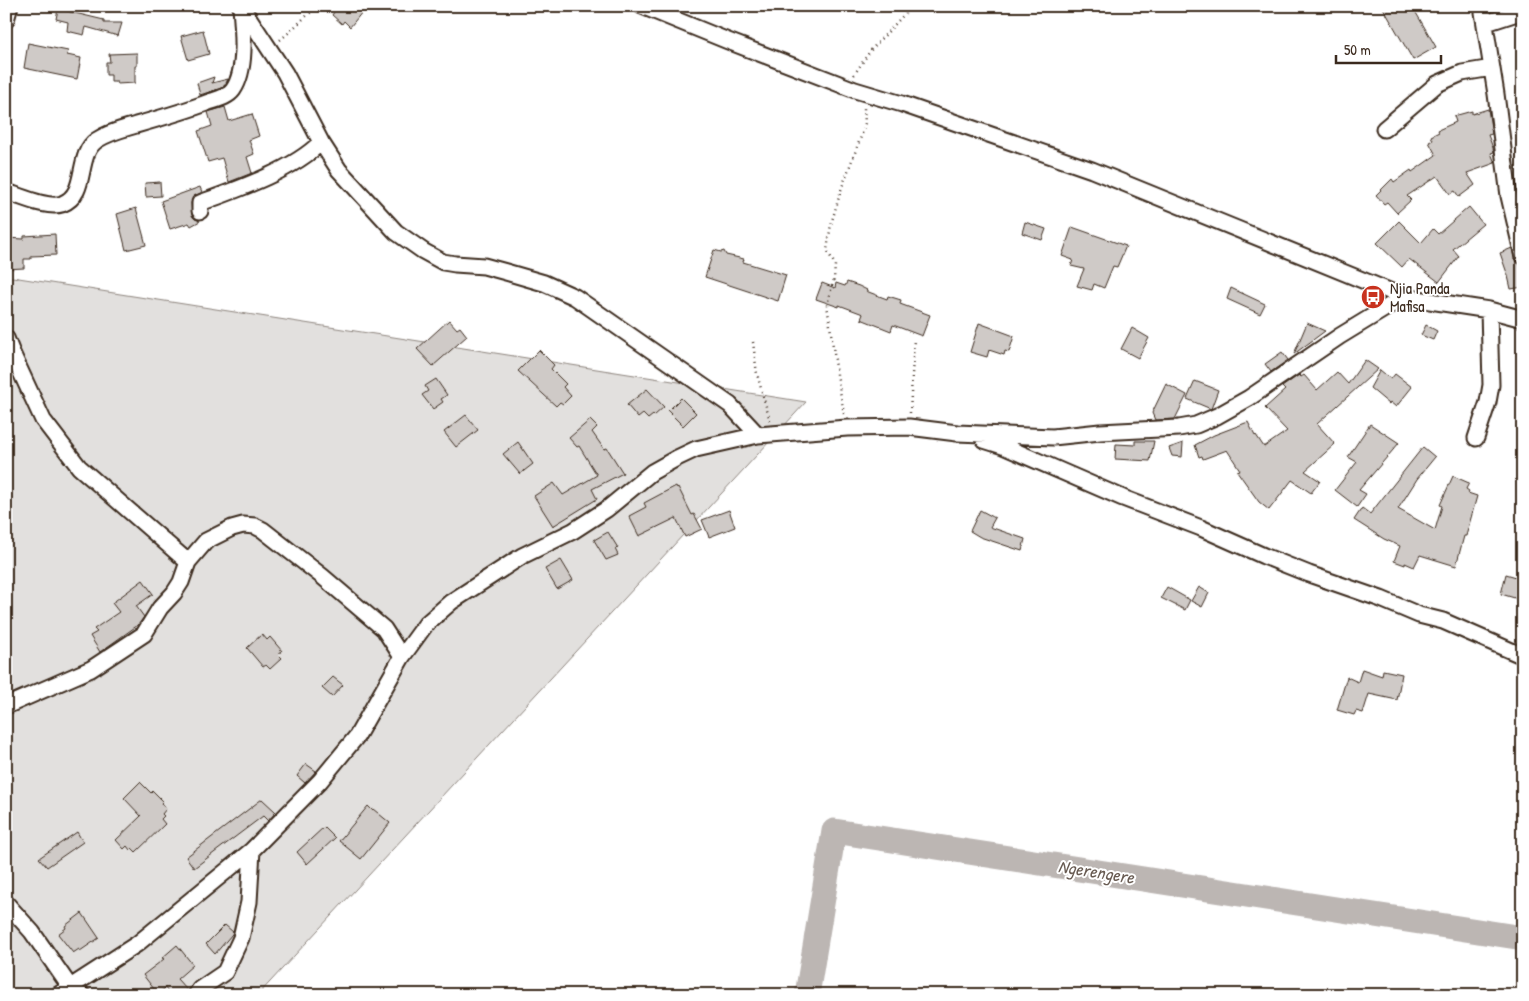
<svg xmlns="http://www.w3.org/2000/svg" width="1529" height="1001" font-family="'Patrick Hand',sans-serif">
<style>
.green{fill:#e2e0de;stroke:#8e857e}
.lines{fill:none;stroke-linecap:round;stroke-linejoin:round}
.river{stroke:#bcb6b3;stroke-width:25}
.building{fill:#cfcac7;stroke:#3b2a1e}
.minor-casing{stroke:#3b2a1e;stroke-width:19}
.path{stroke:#3b2a1e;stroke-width:2.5;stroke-dasharray:1 4;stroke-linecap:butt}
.minor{stroke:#fff;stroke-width:15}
.labels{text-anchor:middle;stroke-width:4;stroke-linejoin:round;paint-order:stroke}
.poi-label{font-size:16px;fill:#3b2a1e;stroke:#fff;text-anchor:start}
.water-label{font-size:18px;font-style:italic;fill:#685b52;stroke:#fff}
</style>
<rect width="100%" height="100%" fill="#fff"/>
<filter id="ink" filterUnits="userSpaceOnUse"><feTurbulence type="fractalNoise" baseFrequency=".02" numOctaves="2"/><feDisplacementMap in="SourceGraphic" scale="10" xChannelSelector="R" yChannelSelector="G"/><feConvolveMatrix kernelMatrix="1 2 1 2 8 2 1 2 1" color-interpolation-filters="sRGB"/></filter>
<g filter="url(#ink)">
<path class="green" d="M 6,276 L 806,402 L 258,995 L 6,995 Z"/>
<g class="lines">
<path class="river" d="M 807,995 L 834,831 L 1523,938"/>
</g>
<path class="building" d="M 338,6 L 367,6 L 350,27 L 344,21 L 342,24 L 332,15 Z
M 1382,6 L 1412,6 L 1436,47 L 1413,60 Z
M 58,9 L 104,20 L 104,23 L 122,23 L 118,36 L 86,27 L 84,35 L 67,31 L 68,22 L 56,19 Z
M 203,30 L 209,54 L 188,60 L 181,36 Z
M 28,43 L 68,51 L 67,55 L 81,58 L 77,79 L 24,68 Z
M 137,53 L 137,66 L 135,66 L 135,83 L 117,84 L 117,82 L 111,82 L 111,75 L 106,75 L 106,62 L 110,62 L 109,54 Z
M 214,77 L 212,83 L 228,79 L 225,85 L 221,88 L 200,95 L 197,83 Z
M 225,107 L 229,121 L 252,114 L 259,136 L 249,140 L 254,154 L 247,157 L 252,173 L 229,182 L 222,158 L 208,162 L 198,131 L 212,126 L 208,112 Z
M 1488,109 L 1492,134 L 1488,135 L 1493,148 L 1494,152 L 1491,153 L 1495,163 L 1467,173 L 1475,185 L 1459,197 L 1455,191 L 1450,194 L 1437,176 L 1407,196 L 1411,200 L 1397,213 L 1387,202 L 1384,204 L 1376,195 L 1392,179 L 1394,182 L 1411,170 L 1412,172 L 1436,155 L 1429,142 L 1433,140 L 1431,136 L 1439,132 L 1438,130 L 1456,122 L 1454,116 L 1472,111 L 1472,114 Z
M 160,182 L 161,196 L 146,197 L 145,183 Z
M 200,187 L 202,192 L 193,197 L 191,203 L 192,215 L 195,219 L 200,221 L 191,226 L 189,223 L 170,229 L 161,201 Z
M 1469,207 L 1483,224 L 1453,249 L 1459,256 L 1439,282 L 1409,259 L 1402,267 L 1377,243 L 1399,221 L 1421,243 L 1433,229 L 1438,234 Z
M 136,208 L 146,245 L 126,250 L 117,214 Z
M 1025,222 L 1046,229 L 1042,240 L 1022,233 Z
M 1072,227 L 1126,246 L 1117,267 L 1113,266 L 1104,288 L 1094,284 L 1092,290 L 1077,286 L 1084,269 L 1071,266 L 1073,260 L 1062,256 Z
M 55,234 L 56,255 L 31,256 L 31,259 L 24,259 L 24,268 L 6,269 L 6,238 L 24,239 L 24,236 Z
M 1512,248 L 1514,259 L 1520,265 L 1523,287 L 1511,289 L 1508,276 L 1500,253 Z
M 714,250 L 721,252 L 724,251 L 726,255 L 744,259 L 743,262 L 786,275 L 778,301 L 705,277 Z
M 847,282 L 859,286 L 867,290 L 866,291 L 887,299 L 888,296 L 901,300 L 900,304 L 930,315 L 922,336 L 893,325 L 891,331 L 861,319 L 863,314 L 839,305 L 839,307 L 816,299 L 822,283 L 835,288 L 836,283 L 845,286 Z
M 1231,288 L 1265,304 L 1260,314 L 1227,299 Z
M 449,320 L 457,329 L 460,327 L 467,336 L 433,366 L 417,349 Z
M 979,323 L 1014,336 L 1009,352 L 1005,351 L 1004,355 L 989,350 L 987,357 L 970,352 Z
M 1307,323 L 1325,331 L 1294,354 Z
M 1426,325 L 1437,331 L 1433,340 L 1421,335 Z
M 1132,328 L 1149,338 L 1138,358 L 1121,349 Z
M 539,350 L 554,365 L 551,369 L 566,384 L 563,387 L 571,396 L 563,404 L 560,402 L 556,406 L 518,371 Z
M 1282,352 L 1288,360 L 1271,372 L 1265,364 Z
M 1365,360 L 1378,369 L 1317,424 L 1335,444 L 1305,471 L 1320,481 L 1311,493 L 1292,480 L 1269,510 L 1259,502 L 1237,471 L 1240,470 L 1227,450 L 1203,459 L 1202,456 L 1199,457 L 1195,445 L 1214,435 L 1248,422 L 1255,436 L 1256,435 L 1264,447 L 1287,431 L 1265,408 L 1285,390 L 1282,387 L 1299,375 L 1301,377 L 1304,375 L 1317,390 L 1337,372 L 1348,384 Z
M 1380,370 L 1391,379 L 1395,374 L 1412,387 L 1396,407 L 1390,402 L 1389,404 L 1370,388 Z
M 436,379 L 447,395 L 441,399 L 443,402 L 433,409 L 422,395 L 428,391 L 425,386 Z
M 1195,381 L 1218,390 L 1211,409 L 1187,399 Z
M 1166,384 L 1187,395 L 1175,419 L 1155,420 L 1152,413 Z
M 647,389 L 664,407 L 654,416 L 653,415 L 648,419 L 643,414 L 638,418 L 627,405 Z
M 681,398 L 696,413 L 683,426 L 668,411 Z
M 466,415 L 478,430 L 456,447 L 444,432 Z
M 590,420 L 597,427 L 592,432 L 604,449 L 607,448 L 623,473 L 592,489 L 597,499 L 553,526 L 534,496 L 554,483 L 563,495 L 597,475 L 579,446 L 577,447 L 569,438 Z
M 1370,424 L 1399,443 L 1359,490 L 1366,494 L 1357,507 L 1335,490 L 1357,462 L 1348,457 Z
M 1135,441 L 1154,441 L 1150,461 L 1115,459 L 1116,444 L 1135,445 Z
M 518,442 L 533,464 L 520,474 L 503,454 Z
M 1183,443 L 1182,457 L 1172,456 L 1169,448 Z
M 1423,447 L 1435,457 L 1417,479 L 1398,509 L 1435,530 L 1442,506 L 1440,505 L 1453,476 L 1469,483 L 1466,489 L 1469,491 L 1468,493 L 1477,496 L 1466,536 L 1464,536 L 1456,566 L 1420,555 L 1414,567 L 1405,563 L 1405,565 L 1394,561 L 1400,546 L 1384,539 L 1354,520 L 1362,508 L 1370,514 Z
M 676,486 L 677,488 L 678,487 L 692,515 L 694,514 L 702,529 L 685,537 L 676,518 L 639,536 L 629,516 L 646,507 L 644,503 Z
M 729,510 L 735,527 L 709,537 L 702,520 Z
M 980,510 L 995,518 L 990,527 L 1025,539 L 1022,551 L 980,537 L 970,531 Z
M 608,532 L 618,548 L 615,549 L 618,555 L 606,560 L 594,540 Z
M 561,560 L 573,580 L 557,589 L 545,569 Z
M 1506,574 L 1523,579 L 1518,599 L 1501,594 Z
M 143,580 L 153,594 L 136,606 L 144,617 L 138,625 L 100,652 L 90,636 L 97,632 L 94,629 L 119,612 L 112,603 Z
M 1167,587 L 1190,600 L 1185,610 L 1161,598 Z
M 1199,587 L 1209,593 L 1202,607 L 1191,601 Z
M 262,634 L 267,640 L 270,637 L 282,651 L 278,654 L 282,658 L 270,669 L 266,665 L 263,667 L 247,648 Z
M 1362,669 L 1382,676 L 1383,670 L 1402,674 L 1397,700 L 1369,694 L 1363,713 L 1356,711 L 1354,715 L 1337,710 L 1347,677 L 1358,682 Z
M 333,677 L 343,685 L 332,697 L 322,688 Z
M 306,764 L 316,771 L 305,783 L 297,776 Z
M 140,782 L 151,793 L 153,791 L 163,801 L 161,803 L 166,809 L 162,814 L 164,816 L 161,819 L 165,824 L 136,852 L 132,848 L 130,850 L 127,846 L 124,849 L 116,840 L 141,816 L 124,798 Z
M 262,799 L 276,812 L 268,821 L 263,816 L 194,868 L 186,857 Z
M 368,806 L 372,810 L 373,809 L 390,823 L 361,859 L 339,841 Z
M 324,827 L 335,838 L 307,864 L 297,852 Z
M 77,832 L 83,842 L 47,867 L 39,858 Z
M 82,913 L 99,938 L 80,951 L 79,949 L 73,953 L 58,934 L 66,928 L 65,926 Z
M 225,925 L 233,932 L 232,934 L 215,954 L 206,944 Z
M 177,945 L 193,965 L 177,979 L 187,990 L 181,995 L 170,995 L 165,988 L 158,994 L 143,975 L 164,959 L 162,958 Z"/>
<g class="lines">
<g class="minor-casing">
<path id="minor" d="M 241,6 L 285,73 L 321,142 L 339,170 L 396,232 L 423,251 L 443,262 L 455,264 L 484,266 L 506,272 L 544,283 L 575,297 L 730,405 L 758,435
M 642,6 L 728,41 L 855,90 L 902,104 L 1092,170 L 1404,297 L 1489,310 L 1523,319
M 1482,6 L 1496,94 L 1509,196 L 1523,256
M 6,20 L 10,6
M 1486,23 L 1523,11
M 1384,129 L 1437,84 L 1462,73 L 1492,68
M 6,192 C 21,196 47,209 62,204 C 89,194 75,155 97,140 C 109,132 123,129 136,125 C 161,118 186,111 209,102 C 218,99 228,97 233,90 C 247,70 243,31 241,8
M 200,211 L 200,203 C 236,190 294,170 321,142
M 6,338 L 12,353 L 43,420 L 79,467 L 188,562
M 1476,438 L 1488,402 L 1491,385 L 1489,310
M 984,440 L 1003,446 L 1123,498 L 1201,528 L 1264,556 L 1309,574 L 1381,599 L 1419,615 L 1443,621 L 1523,656
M 6,706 L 91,669 L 144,634 L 160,608 L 174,593 L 181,582 L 188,562 L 206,541 L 232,528 L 243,525 L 255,526 L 263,530 L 323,577 L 384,629 L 402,657
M 6,903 L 32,932 L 70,987 L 82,995
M 58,995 L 137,944 L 252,850 L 320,781 L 357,736 L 402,657 L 426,624 L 451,602 L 522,556 L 573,531 L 607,509 L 652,472 L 677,458 L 696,449 L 758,435 L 847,428 L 909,427 L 957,433 L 1053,437 L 1100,432 L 1179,428 L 1196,425 L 1217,416 L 1249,398 L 1340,336 L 1404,297
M 196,995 L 200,989 L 225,972 L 241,938 L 249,902 L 252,850"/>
</g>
<path class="path" d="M 280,40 C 294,29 305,15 320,6
M 854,75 L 870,51 L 912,6
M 753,342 L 757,374 L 770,421
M 910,413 L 914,339
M 844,414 L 837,374 L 827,305 L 834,279 L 835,265 L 827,250 L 831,224 L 842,187 L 862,134 L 865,123 L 864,108"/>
<use href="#minor" class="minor"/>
</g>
</g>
<defs>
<g id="bus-disc" transform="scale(1.25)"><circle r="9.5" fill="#c8321e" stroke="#fff"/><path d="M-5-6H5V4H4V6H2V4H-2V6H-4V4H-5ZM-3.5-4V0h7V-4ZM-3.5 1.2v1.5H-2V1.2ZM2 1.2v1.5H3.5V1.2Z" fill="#fff"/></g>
</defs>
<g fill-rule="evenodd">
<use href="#bus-disc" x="1373" y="297"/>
</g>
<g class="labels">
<g class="poi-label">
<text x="1390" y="294">Njia Panda<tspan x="1390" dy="18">Mafisa</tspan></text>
</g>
<g class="water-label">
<text transform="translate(1096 872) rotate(9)" y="6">Ngerengere</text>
</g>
</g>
<rect width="1529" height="1001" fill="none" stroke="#fff" stroke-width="25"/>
<rect x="12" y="12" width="1504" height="976" fill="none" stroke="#3b2a1e" stroke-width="2" filter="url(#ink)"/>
<path d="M1336 55v8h105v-8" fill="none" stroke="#3b2a1e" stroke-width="2.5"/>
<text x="1344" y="55" font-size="15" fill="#3b2a1e" stroke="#ffffff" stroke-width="4" paint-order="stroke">50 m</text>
</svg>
